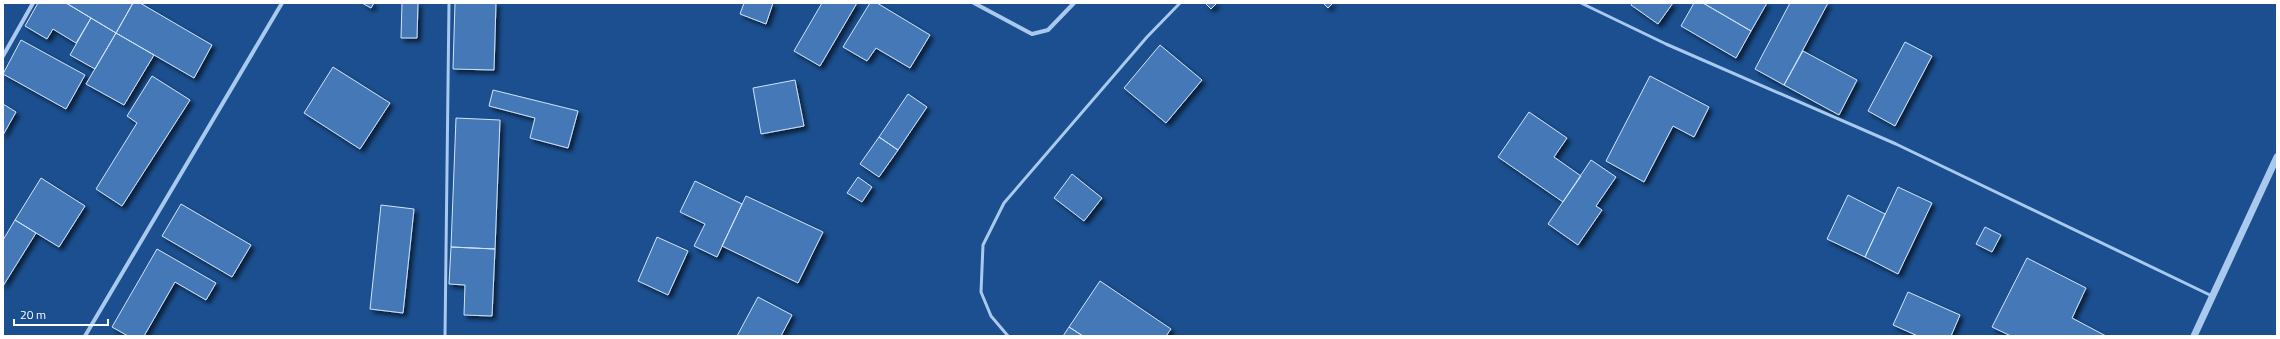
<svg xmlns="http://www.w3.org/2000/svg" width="2280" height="339" font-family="'Titillium Web',sans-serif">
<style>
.building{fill:#4478b7;stroke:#cfe3fa;filter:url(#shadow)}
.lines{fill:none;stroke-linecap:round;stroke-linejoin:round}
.service{stroke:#a9c9ee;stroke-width:3}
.minor{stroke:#a9c9ee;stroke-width:4}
.tertiary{stroke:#a9c9ee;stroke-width:7}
</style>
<defs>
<filter id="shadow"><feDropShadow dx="3.5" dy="3.5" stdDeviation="2" flood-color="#0009"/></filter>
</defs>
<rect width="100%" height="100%" fill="#1b4f8f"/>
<path class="building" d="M 38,3 L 66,3 L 91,18 L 76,43 L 53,29 L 47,39 L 25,26 Z
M 66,3 L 133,3 L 116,33 Z
M 133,3 L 140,3 L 212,45 L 194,78 L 116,33 Z
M 362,3 L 374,3 L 371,8 Z
M 402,3 L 418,3 L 417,38 L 401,38 Z
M 455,3 L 496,3 L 494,70 L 453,69 Z
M 744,3 L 773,3 L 766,24 L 740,14 Z
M 822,3 L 857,3 L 820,66 L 794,51 Z
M 870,3 L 877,3 L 930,35 L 910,68 L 876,48 L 867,61 L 843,47 Z
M 1205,3 L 1217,3 L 1211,9 Z
M 1323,3 L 1333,3 L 1328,8 Z
M 1632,3 L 1673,3 L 1658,24 L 1631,5 Z
M 1694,3 L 1703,3 L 1751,31 L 1736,58 L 1681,26 Z
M 1703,3 L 1767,3 L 1751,31 Z
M 1790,3 L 1828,3 L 1784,85 L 1755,69 Z
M 91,18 L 116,33 L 95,69 L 70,55 Z
M 116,33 L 154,55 L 124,105 L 86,84 Z
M 21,40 L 85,75 L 66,109 L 3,74 Z
M 1905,42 L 1932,56 L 1895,126 L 1868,111 Z
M 1160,45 L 1202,80 L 1166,123 L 1124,88 Z
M 1803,51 L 1857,80 L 1839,115 L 1784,85 Z
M 333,67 L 390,103 L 360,149 L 304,113 Z
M 152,76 L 190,100 L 122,206 L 96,189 L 137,123 L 127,116 Z
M 1650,76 L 1709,107 L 1694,137 L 1673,126 L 1644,182 L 1606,161 Z
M 795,80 L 804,126 L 761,134 L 753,88 Z
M 493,90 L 578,111 L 568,148 L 530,138 L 535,118 L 489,106 Z
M 908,94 L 927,107 L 898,150 L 879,137 Z
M 3,104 L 16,112 L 3,135 Z
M 1529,112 L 1567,138 L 1554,157 L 1581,176 L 1563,202 L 1498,157 Z
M 456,118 L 500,120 L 495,249 L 451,247 Z
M 879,137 L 898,150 L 879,177 L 860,164 Z
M 1591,160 L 1616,177 L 1596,206 L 1602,210 L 1578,245 L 1548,224 Z
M 1072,174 L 1102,198 L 1084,221 L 1054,198 Z
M 858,177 L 872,187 L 862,202 L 847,193 Z
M 41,178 L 85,206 L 59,247 L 15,220 Z
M 695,181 L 742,204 L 717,257 L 694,246 L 705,224 L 680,212 Z
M 1898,187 L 1932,203 L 1898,274 L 1865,257 Z
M 1848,195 L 1885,214 L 1865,257 L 1827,239 Z
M 746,196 L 823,232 L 798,283 L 722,246 Z
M 181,204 L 251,245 L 232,277 L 162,236 Z
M 381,205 L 414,209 L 403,313 L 370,309 Z
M 15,220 L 36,233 L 3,286 L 3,240 Z
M 1985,227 L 2001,235 L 1992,252 L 1976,244 Z
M 657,237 L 688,251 L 668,295 L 638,281 Z
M 451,247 L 495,249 L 492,316 L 464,315 L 465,285 L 449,284 Z
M 157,249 L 216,283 L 206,300 L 175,282 L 144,336 L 128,336 L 112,327 Z
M 2027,258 L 2086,288 L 2072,318 L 2106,336 L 2011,336 L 1992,327 Z
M 1100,281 L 1171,329 L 1166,336 L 1083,336 L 1069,327 Z
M 1908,292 L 1960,315 L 1951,336 L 1918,336 L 1893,325 Z
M 758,297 L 792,315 L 781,336 L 737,336 Z
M 1069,327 L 1083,336 L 1063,336 Z"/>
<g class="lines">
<path class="service" d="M 1581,3 L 1666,44 L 1896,144 L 2212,296
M 445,336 L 449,3
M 1008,336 L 991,316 L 981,292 L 983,245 L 1004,203 L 1147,37 L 1180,3"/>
<path class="minor" d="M 974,3 L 1032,34 L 1048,30 L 1074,3
M 3,56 L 33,3
M 85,336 L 282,3"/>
<path class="tertiary" d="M 2194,336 L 2277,157"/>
</g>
<rect width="2280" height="339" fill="none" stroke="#ffffff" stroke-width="8"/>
<path d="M14 319v6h94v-6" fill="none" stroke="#ffffff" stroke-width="2"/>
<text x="20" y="319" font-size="12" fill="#ffffff" stroke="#1b4f8f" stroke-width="3" paint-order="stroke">20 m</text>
</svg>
